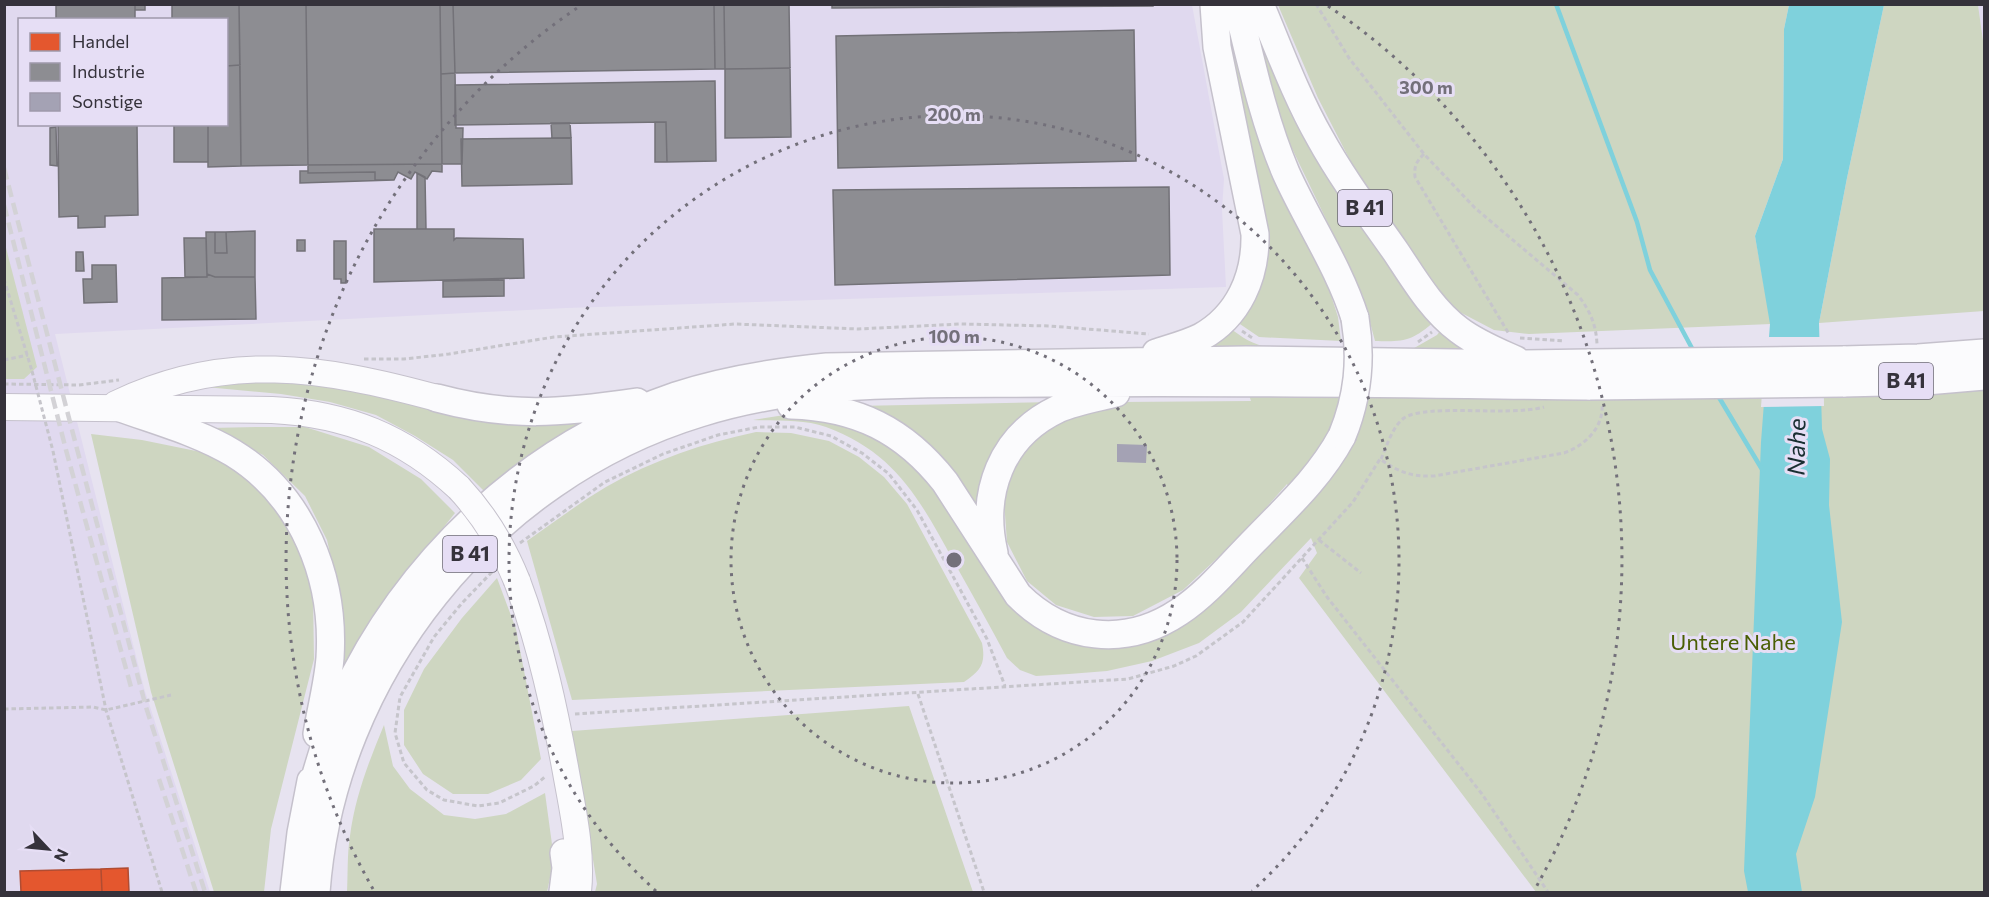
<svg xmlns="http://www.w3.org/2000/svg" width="1989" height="897" font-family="Commissioner,sans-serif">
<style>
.built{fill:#e0d9ef;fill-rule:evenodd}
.green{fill:#ced6c1}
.water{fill:#7fd1dc}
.pier{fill:#e7e3f0}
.shops{fill:#e4572e;stroke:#b04c32;stroke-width:1.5}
.industry{fill:#8d8d92;stroke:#737278;stroke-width:1.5}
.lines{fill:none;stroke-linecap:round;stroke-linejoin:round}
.stream{stroke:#7fd1dc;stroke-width:4.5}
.building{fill:#a4a2b4}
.primary-casing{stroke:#c5c1cc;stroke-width:28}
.trunk-casing{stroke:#c5c1cc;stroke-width:30}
.path{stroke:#c6c5cb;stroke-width:3;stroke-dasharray:4.5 3;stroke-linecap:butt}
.primary{stroke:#fbfbfd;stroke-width:26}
.trunk{stroke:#fbfbfd;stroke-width:27}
.rail{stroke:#d3d2d6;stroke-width:4.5;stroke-dasharray:12 6;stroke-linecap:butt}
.primary-bridge-casing{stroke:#c5c1cc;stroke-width:28;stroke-linecap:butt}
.trunk-bridge-casing{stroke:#c5c1cc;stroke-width:30;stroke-linecap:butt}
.path-bridge{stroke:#c6c5cb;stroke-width:3;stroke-dasharray:4.5 3;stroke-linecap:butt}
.primary-bridge{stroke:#fbfbfd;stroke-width:26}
.trunk-bridge{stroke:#fbfbfd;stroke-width:27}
.ring{fill:none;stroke:#73707a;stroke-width:3;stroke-dasharray:3 6}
.labels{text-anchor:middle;stroke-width:6;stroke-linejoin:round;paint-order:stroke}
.shield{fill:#e6def5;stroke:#6a6673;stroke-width:1.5}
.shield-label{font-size:21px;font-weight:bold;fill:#35323b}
.park-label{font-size:22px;fill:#4a5e04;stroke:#e6def5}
.water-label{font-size:24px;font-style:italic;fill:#192e31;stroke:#e6def5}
.centre{fill:#73707a;stroke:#e6def5;stroke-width:3}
.ring-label{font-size:18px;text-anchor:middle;font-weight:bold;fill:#73707a;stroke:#e6def5;stroke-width:6;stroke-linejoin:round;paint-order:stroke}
</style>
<rect width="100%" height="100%" fill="#e7e3f0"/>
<path class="built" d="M 5,5 L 1192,5 L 1224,179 L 1222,210 L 1226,287 L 566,308 L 55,334 L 144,688 L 210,892 L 5,892 ZM 20,20 L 226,20 L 226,124 L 20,124 Z
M 1978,5 L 1984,5 L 1984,48 Z"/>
<path class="green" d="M 1228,5 L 1328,286 L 1338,317 L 1341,341 L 1259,337 L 1234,320 L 1255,283 L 1224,43 Z
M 1250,5 L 1435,321 C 1412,341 1405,342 1375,341 L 1363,296 L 1285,134 L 1268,79 Z
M 1278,5 L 1789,5 L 1784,29 L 1783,159 L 1755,236 L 1771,324 L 1529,334 L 1494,330 L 1452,308 L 1356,172 L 1318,98 Z
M 1884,5 L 1978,5 L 1984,48 L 1984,311 L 1819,323 L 1847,178 Z
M 5,244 L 37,367 L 24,379 L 5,379 Z
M 1229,327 C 1242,338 1253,344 1269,348 L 1183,351 Z
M 1443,327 L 1490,353 L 1409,351 L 1437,335 Z
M 254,379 L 321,380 L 601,415 L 556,439 L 519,463 L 485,492 L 453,460 L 415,436 L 376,415 L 330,402 L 281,394 L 195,386 Z
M 1984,382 L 1984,892 L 1536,892 L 1299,578 L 1317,553 L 1311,538 L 1241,612 L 1199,643 L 1152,661 L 1107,671 L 1069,674 L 1036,676 L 1020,670 L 1007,658 C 990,626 972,594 954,562 C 920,500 896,453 826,427 C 804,419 777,421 753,420 L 791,414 L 831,417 L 910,454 L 965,528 L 985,569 L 1013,607 L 1122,646 L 1299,512 L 1287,484 L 1241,536 L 1183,590 L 1133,616 L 1094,617 L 1056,605 L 1027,581 L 1007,542 L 1004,501 L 1012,466 L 1034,435 L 1066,414 L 1121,402 L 1251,401 L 1248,392 Z
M 1055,402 L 1031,416 L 982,530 L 856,406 Z
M 259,427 L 305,427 L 369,447 L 421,479 L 455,513 L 371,618 L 334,690 L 338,589 L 327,540 L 305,496 L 263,455 L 210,428 Z
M 756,432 L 791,433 L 829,441 L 859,457 L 884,477 L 907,504 L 982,643 C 986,664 981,670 964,682 L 572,700 L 527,541 C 553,523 579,503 606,487 C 653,460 704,443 756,432 Z
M 91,434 L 142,440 L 201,452 L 237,466 L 282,509 L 303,551 L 313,596 L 314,659 L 271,829 L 264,892 L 214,892 L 151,692 Z
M 497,578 L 516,629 L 541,759 L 521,780 L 488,794 L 453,794 L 423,774 L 404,745 L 404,710 L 424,669 L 462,618 Z
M 909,706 L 973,892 L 595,892 L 597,884 L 572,731 Z
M 384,725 L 393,766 L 410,789 L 444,815 L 475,819 L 506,814 L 545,793 L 554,859 L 547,892 L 347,892 C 348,874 347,855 350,836 C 355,797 369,761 384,725 Z"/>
<path class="water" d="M 1789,5 L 1884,5 L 1847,178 L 1819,323 L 1822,429 L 1830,459 L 1829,505 L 1842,622 L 1815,797 L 1796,854 L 1802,892 L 1748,892 L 1744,871 L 1761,442 L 1770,324 L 1755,236 L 1783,159 L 1784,29 Z"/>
<path class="pier" d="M 1766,337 L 1823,337 L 1824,406 L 1761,407 Z"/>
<path class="shops" d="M 128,868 L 129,892 L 102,892 L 101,869 Z
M 101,869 L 102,892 L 21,892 L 20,871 Z"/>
<path class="industry" d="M 56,4 L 135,4 L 135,20 L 56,20 Z
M 135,4 L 145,4 L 145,10 L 135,10 Z
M 172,4 L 239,4 L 240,65 L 226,66 L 226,20 L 172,20 Z
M 239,4 L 306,4 L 308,165 L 241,166 Z
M 306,4 L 440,4 L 442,164 L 308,165 Z
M 440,4 L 453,4 L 455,73 L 441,74 Z
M 453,4 L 714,4 L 715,69 L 455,73 Z
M 714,4 L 724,4 L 725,69 L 715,69 Z
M 724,4 L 789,4 L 790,68 L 725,69 Z
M 832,4 L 1153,4 L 1153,6 L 832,8 Z
M 1134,30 L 1136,161 L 838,168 L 836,36 Z
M 240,65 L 241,166 L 208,167 L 208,124 L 226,124 L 226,66 Z
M 790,68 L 791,137 L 725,138 L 725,69 Z
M 455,73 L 456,128 L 463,128 L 462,164 L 442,164 L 441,74 Z
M 715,81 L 716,161 L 667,162 L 666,122 L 455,125 L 455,85 Z
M 655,122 L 666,122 L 667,162 L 655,162 Z
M 551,123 L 570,123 L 571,138 L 552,138 Z
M 58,124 L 137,124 L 138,215 L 105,216 L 105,227 L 78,228 L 78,216 L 59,217 Z
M 174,124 L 208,124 L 208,167 L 208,162 L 174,162 Z
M 56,127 L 57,166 L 50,165 L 50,128 Z
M 571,138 L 572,184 L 462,186 L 461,139 Z
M 442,164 L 442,172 L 432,171 L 427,179 L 415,172 L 411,179 L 398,172 L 394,180 L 375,180 L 375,172 L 308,173 L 308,165 Z
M 300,171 L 308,171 L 308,173 L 375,172 L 375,180 L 394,180 L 300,183 Z
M 417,173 L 425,177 L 426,229 L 417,229 Z
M 1169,187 L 1170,275 L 835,285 L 833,190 Z
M 374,229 L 454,229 L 454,240 L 456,238 L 523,239 L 524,278 L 374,282 Z
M 255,231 L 255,277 L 215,277 L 207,274 L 206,232 L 215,232 L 215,253 L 227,253 L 226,232 Z
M 215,232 L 226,232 L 227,253 L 215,253 Z
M 184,238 L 206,238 L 207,277 L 185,277 Z
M 297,240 L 305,240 L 305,251 L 297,251 Z
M 334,241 L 346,241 L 346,283 L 341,283 L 341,279 L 334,279 Z
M 76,252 L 83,252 L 84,271 L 76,271 Z
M 92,265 L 116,265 L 117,302 L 84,303 L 83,279 L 92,279 Z
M 207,274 L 215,277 L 255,277 L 256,319 L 162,320 L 162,278 L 207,277 Z
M 504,280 L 504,296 L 443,297 L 443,281 Z"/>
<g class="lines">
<path class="stream" d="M 1556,4 L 1637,222 L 1650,270 L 1694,352
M 1717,394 L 1763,471"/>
</g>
<path class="building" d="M 1117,444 L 1147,445 L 1146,463 L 1117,462 Z"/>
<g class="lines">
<g class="primary-casing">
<path id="primary" d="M 116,404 C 226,351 323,367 437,398
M 4,407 L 272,410 C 347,414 404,437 459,488
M 517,581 C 541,645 555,711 567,778 C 574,816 582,854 578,892"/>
</g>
<g class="trunk-casing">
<path id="trunk" d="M 1237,4 C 1251,61 1263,119 1286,173 C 1308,222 1339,267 1355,318
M 1260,4 C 1279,49 1296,96 1320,138 C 1342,178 1370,215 1396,252 C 1414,279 1432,310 1459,330 C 1476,343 1496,351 1516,360
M 1156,353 C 1171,348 1187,344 1201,337 C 1239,316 1256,276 1255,234 L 1217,47 L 1214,4
M 1843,360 L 1918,358 L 1984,353
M 1843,383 L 1926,381 L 1984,376
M 437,398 C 511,418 562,413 637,402
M 791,405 C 857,407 904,430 945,482 L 1018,595 C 1063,640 1125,648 1179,612 C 1208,593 1231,564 1255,540 C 1287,507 1320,477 1342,436
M 118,407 C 156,421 198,432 233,453 C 303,496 335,578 330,658 C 328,683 321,709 317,734
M 994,553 C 980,493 1001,436 1058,409 C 1076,401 1096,398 1116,393
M 309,798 C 319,765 328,731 343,699 C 408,559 529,446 676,396 C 725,380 776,372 827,367 L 1246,360 L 1525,364 L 1590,363
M 294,892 L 301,833 L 311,781
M 316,892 C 332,673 490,477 700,413 C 811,378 931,384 1047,383 C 1228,381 1409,384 1590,386
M 563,892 L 566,868 L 564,853"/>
</g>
<path class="path" d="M 1316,4 L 1349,58 L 1424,154 L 1475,208 L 1578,295 C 1590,311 1596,324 1597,344
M 1424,154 C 1416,162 1414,166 1415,177 L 1509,334
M 4,279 L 32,371
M 1242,331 L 1254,339
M 1520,338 L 1564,341
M 1418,342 L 1432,332
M 364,359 L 404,359 L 449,354 L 554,337 L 735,324 L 858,329 L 961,324 L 1050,326 L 1149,334
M 4,360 L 28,355
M 4,384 L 79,385 L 119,380
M 53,451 L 106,710 L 162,892
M 1381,459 C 1387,446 1392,427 1404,418 C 1427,403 1509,417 1544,407
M 1319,540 L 1361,573
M 520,543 L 605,482 L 663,454 L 718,435 L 759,427 L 795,427 L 831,436 L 862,453 L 889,474 L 917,510 L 987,639 L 1005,686
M 1302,558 L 1327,597 L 1482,794 L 1548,892
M 492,572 L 462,603 L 434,637 L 400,697 L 395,733 L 404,763 L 427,790 L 444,800 L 478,806 L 499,803 L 534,786 L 546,776
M 918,694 L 984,892
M 4,709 L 93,707 L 106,710 L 171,695
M 575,714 L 1128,679 L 1174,666 L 1196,656 L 1243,622 L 1353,502 L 1380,459 C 1398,472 1412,477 1434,476 L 1564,453 C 1584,446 1604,428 1602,404"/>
<use href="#primary" class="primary"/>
<use href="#trunk" class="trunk"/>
<path class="rail" d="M 4,168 L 77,449 L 146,707 L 205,892
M 4,205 L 66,450 L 131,687
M 159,779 L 196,892"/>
<g class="primary-bridge-casing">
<path id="primary-bridge" d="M 459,488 C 485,516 503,546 517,581"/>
</g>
<g class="trunk-bridge-casing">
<path id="trunk-bridge" d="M 1590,363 L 1843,360
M 1590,386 L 1843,383
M 1342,436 C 1358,397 1362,360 1355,318"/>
</g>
<path class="path-bridge" d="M 32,371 L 53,451"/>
<use href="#primary-bridge" class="primary-bridge"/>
<use href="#trunk-bridge" class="trunk-bridge"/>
</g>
<g class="ring">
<circle cx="954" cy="560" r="223"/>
<path d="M656 891A445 445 0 1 1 1252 891"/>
<path d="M373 889A668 668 0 0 1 580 6M1328 6A668 668 0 0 1 1535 889"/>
</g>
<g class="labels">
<g class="shield">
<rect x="1338" y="190" width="54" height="36" rx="4.5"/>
<rect x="1879" y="363" width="54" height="36" rx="4.5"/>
<rect x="443" y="536" width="54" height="36" rx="4.5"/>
</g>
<g class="shield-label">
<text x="1365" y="215">B 41</text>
<text x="1906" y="388">B 41</text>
<text x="470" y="561">B 41</text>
</g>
<g class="park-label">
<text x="1733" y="650">Untere Nahe</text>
</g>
<g class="water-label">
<text transform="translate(1797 447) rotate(-89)" y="8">Nahe</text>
</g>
</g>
<circle cx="954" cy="560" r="9" class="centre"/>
<g class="ring-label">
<text x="1426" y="94">300 m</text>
<text x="954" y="121">200 m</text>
<text x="954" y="343">100 m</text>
</g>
<rect width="1989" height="897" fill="none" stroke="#35323b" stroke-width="12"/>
<rect x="18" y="18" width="210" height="108" fill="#e6def5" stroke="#9f99ab" stroke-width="1.5"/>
<rect x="30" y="33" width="30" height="18" fill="#e4572e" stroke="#9f99ab" stroke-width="1.5"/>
<text x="72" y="48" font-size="18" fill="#35323b">Handel</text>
<rect x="30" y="63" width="30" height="18" fill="#8d8d92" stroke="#9f99ab" stroke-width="1.5"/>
<text x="72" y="78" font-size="18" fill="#35323b">Industrie</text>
<rect x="30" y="93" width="30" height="18" fill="#a4a2b4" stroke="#9f99ab" stroke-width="1.5"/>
<text x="72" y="108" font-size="18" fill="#35323b">Sonstige</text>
<g transform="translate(48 849) rotate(116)" stroke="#e6def5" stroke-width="4.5" paint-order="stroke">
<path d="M0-4.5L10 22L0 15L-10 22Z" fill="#35323b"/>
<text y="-9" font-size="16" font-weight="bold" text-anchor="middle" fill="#35323b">N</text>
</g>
</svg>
